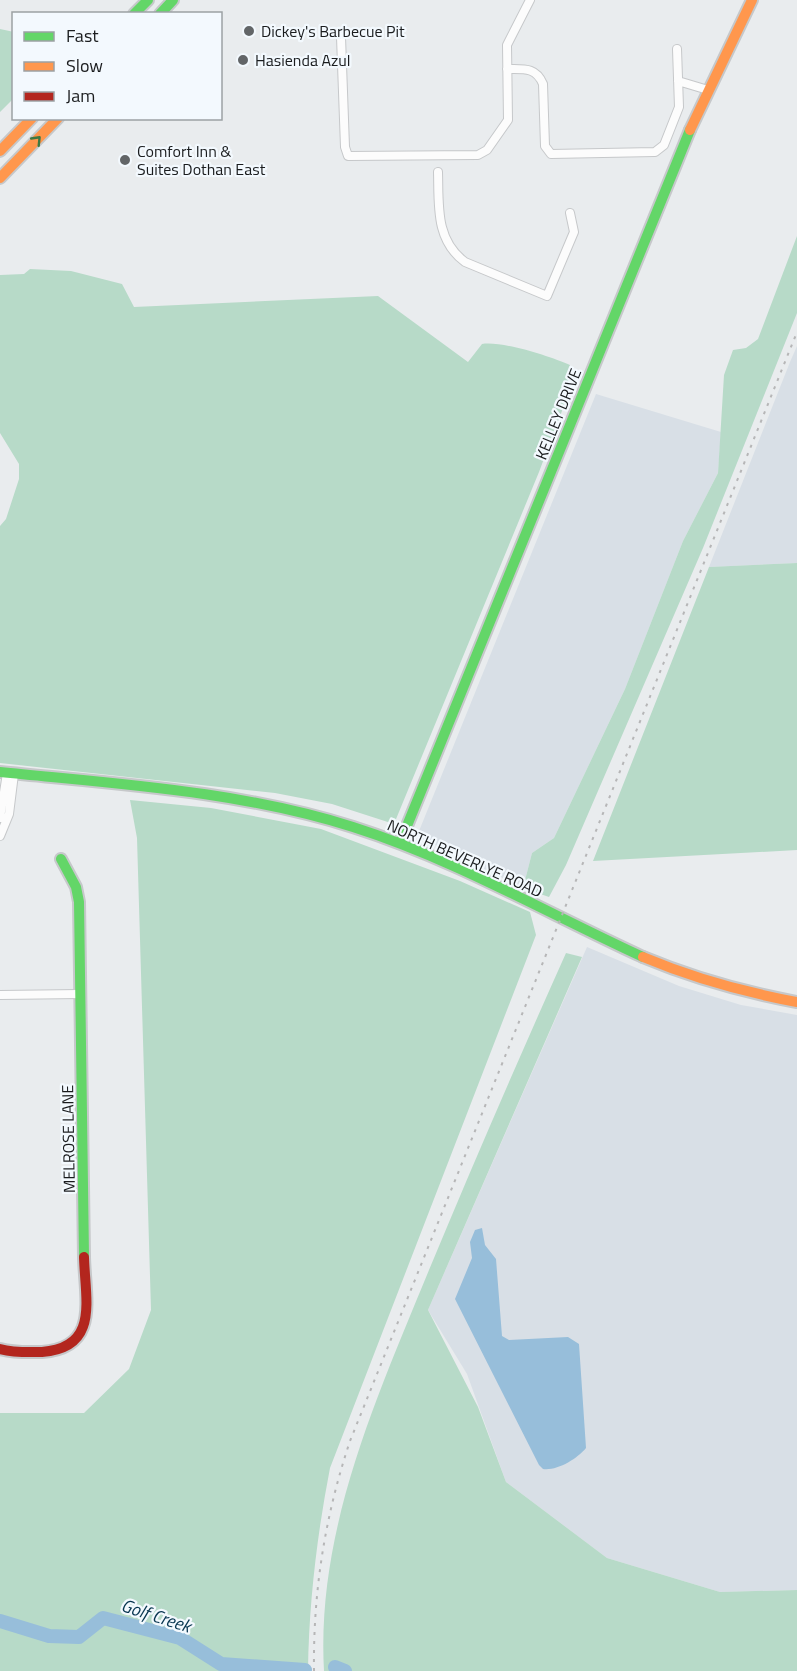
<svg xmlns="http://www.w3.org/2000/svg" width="797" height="1671" font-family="'Titillium Web',sans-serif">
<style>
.built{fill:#d8dfe6}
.green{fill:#b7dac8}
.water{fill:#97beda}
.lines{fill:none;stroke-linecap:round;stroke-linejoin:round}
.river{stroke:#97beda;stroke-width:14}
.street-casing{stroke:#c6c8ca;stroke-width:10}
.fast-casing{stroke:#c6c8ca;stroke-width:14}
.slow-casing{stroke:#c6c8ca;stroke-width:14}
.jam-casing{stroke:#c6c8ca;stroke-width:14}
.street{stroke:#fcfcfc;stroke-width:8}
.fast{stroke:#63d668;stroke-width:10}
.slow{stroke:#ff974d;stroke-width:10}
.jam{stroke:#b3261e;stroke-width:10}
.rail{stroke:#b6b6b7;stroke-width:2;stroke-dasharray:3 6;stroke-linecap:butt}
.oneway{stroke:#3e7943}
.poi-dot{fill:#626567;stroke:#f3f9fe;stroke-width:2}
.labels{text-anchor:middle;stroke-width:4.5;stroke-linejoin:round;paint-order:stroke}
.poi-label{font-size:16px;fill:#1a1c1e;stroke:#f3f9fe;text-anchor:start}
.street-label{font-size:16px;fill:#1a1c1e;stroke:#f3f9fe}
.water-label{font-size:18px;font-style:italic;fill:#083650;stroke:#f3f9fe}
</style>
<rect width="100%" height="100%" fill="#e9ecee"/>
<path class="built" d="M 797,346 L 797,563 L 709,567 L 790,362 Z
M 596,394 L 721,432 L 718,473 L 683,541 L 625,689 L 554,838 L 532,853 L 523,888 L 417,836 Z
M 587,947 L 679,986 L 741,1005 L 797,1015 L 797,1590 L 720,1592 L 607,1558 L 506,1482 L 467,1374 L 428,1310 Z"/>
<path class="green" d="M 0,29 L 14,32 L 13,99 L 0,112 Z
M 797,236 L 797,313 L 703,548 L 566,865 L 549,897 L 523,888 L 532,853 L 554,838 L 625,689 L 683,541 L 718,473 L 724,375 L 733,350 L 746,348 L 758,339 Z
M 30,269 L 71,271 L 122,284 L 134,307 L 378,296 L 468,362 L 482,344 C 503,341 549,356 570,365 L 569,368 L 577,371 L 539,472 L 394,824 L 332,804 L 275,793 L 0,763 L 0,526 L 6,519 L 19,479 L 19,464 L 0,433 L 0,275 L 24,274 Z
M 797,563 L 797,850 L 593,861 L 709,567 Z
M 130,800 L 211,808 L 321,829 L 460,881 L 530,912 L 536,935 L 330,1468 C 317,1535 309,1602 308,1671 L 0,1671 L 0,1413 L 84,1413 L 129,1369 L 151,1310 L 137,838 Z
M 566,953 L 582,957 L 428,1310 L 478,1407 L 506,1482 L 607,1558 L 720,1592 L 797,1590 L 797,1671 L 324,1671 C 316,1530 377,1397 429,1270 C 473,1164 519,1058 566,953 Z"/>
<path class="water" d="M 482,1228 L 485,1245 L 496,1259 L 502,1336 L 509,1340 L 568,1337 L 579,1344 L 586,1448 C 577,1459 557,1471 543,1469 L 539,1465 L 455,1299 L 472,1258 L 470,1242 L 475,1230 Z"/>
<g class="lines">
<path class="river" d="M 0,1621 L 49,1636 L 79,1637 L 103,1618 L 180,1638 L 221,1664 L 305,1670
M 335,1667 L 345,1671"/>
<g class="street-casing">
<path id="street" d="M 341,37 L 345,147 L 348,156 L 478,155 L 487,150 L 508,120 L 507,45 L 530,0
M 507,69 C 524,69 536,67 543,84 L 545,146 L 551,154 L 655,152 L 664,145 L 679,107 L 677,49
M 678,81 L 708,90
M 438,172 C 439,205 435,240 465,262 L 547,296 L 574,232 L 570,213
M 0,818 L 7,773
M 0,836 L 9,814 L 14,774
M 0,995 L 80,994"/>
</g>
<g class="fast-casing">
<path id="fast" d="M 134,14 L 148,0
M 160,14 L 173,0
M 0,772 C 118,784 240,791 353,827 C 454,859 547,913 643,957
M 400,843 L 690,130
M 61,859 L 76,887 L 79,902 L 84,1257"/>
</g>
<g class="slow-casing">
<path id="slow" d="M 690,130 L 752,0
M 0,151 L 32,118
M 0,178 L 58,118
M 643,957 C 693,978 743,992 797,1002"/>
</g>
<g class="jam-casing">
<path id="jam" d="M 0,1349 C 14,1353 28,1352 42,1352 C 100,1348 85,1299 84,1257"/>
</g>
<use href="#street" class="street"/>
<use href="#fast" class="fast"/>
<use href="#slow" class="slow"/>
<use href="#jam" class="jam"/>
<path class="rail" d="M 314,1671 C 313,1591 325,1516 350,1441 L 797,332"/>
</g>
<defs><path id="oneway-chevron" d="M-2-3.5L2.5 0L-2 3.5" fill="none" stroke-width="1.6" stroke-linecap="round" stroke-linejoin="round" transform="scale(1.5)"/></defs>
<use class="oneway" href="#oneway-chevron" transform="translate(37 140) rotate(-46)"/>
<g class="poi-dot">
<circle cx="249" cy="31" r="6"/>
<circle cx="243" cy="60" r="6"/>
<circle cx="125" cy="160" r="6"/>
</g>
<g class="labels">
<g class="poi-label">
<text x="261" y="37">Dickey's Barbecue Pit</text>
<text x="255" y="66">Hasienda Azul</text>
<text x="137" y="157">Comfort Inn &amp;<tspan x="137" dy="18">Suites Dothan East</tspan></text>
</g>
<g class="street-label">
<text transform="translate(558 414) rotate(-68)" y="6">KELLEY DRIVE</text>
<text transform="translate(465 858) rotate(24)" y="6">NORTH BEVERLYE ROAD</text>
<text transform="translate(68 1139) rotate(-91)" y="6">MELROSE LANE</text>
</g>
<g class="water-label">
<text transform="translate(156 1616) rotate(18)" y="6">Golf Creek</text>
</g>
</g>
<rect x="12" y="12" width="210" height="108" fill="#f3f9fe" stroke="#9ca1a4" stroke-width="1.5"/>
<rect x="24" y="32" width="30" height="9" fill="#63d668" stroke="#9ca1a4" stroke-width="1.5"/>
<text x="66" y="42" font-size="18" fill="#1a1c1e">Fast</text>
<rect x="24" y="62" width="30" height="9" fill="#ff974d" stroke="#9ca1a4" stroke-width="1.5"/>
<text x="66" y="72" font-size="18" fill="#1a1c1e">Slow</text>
<rect x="24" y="92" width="30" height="9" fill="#b3261e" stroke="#9ca1a4" stroke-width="1.5"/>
<text x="66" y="102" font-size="18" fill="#1a1c1e">Jam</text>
</svg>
